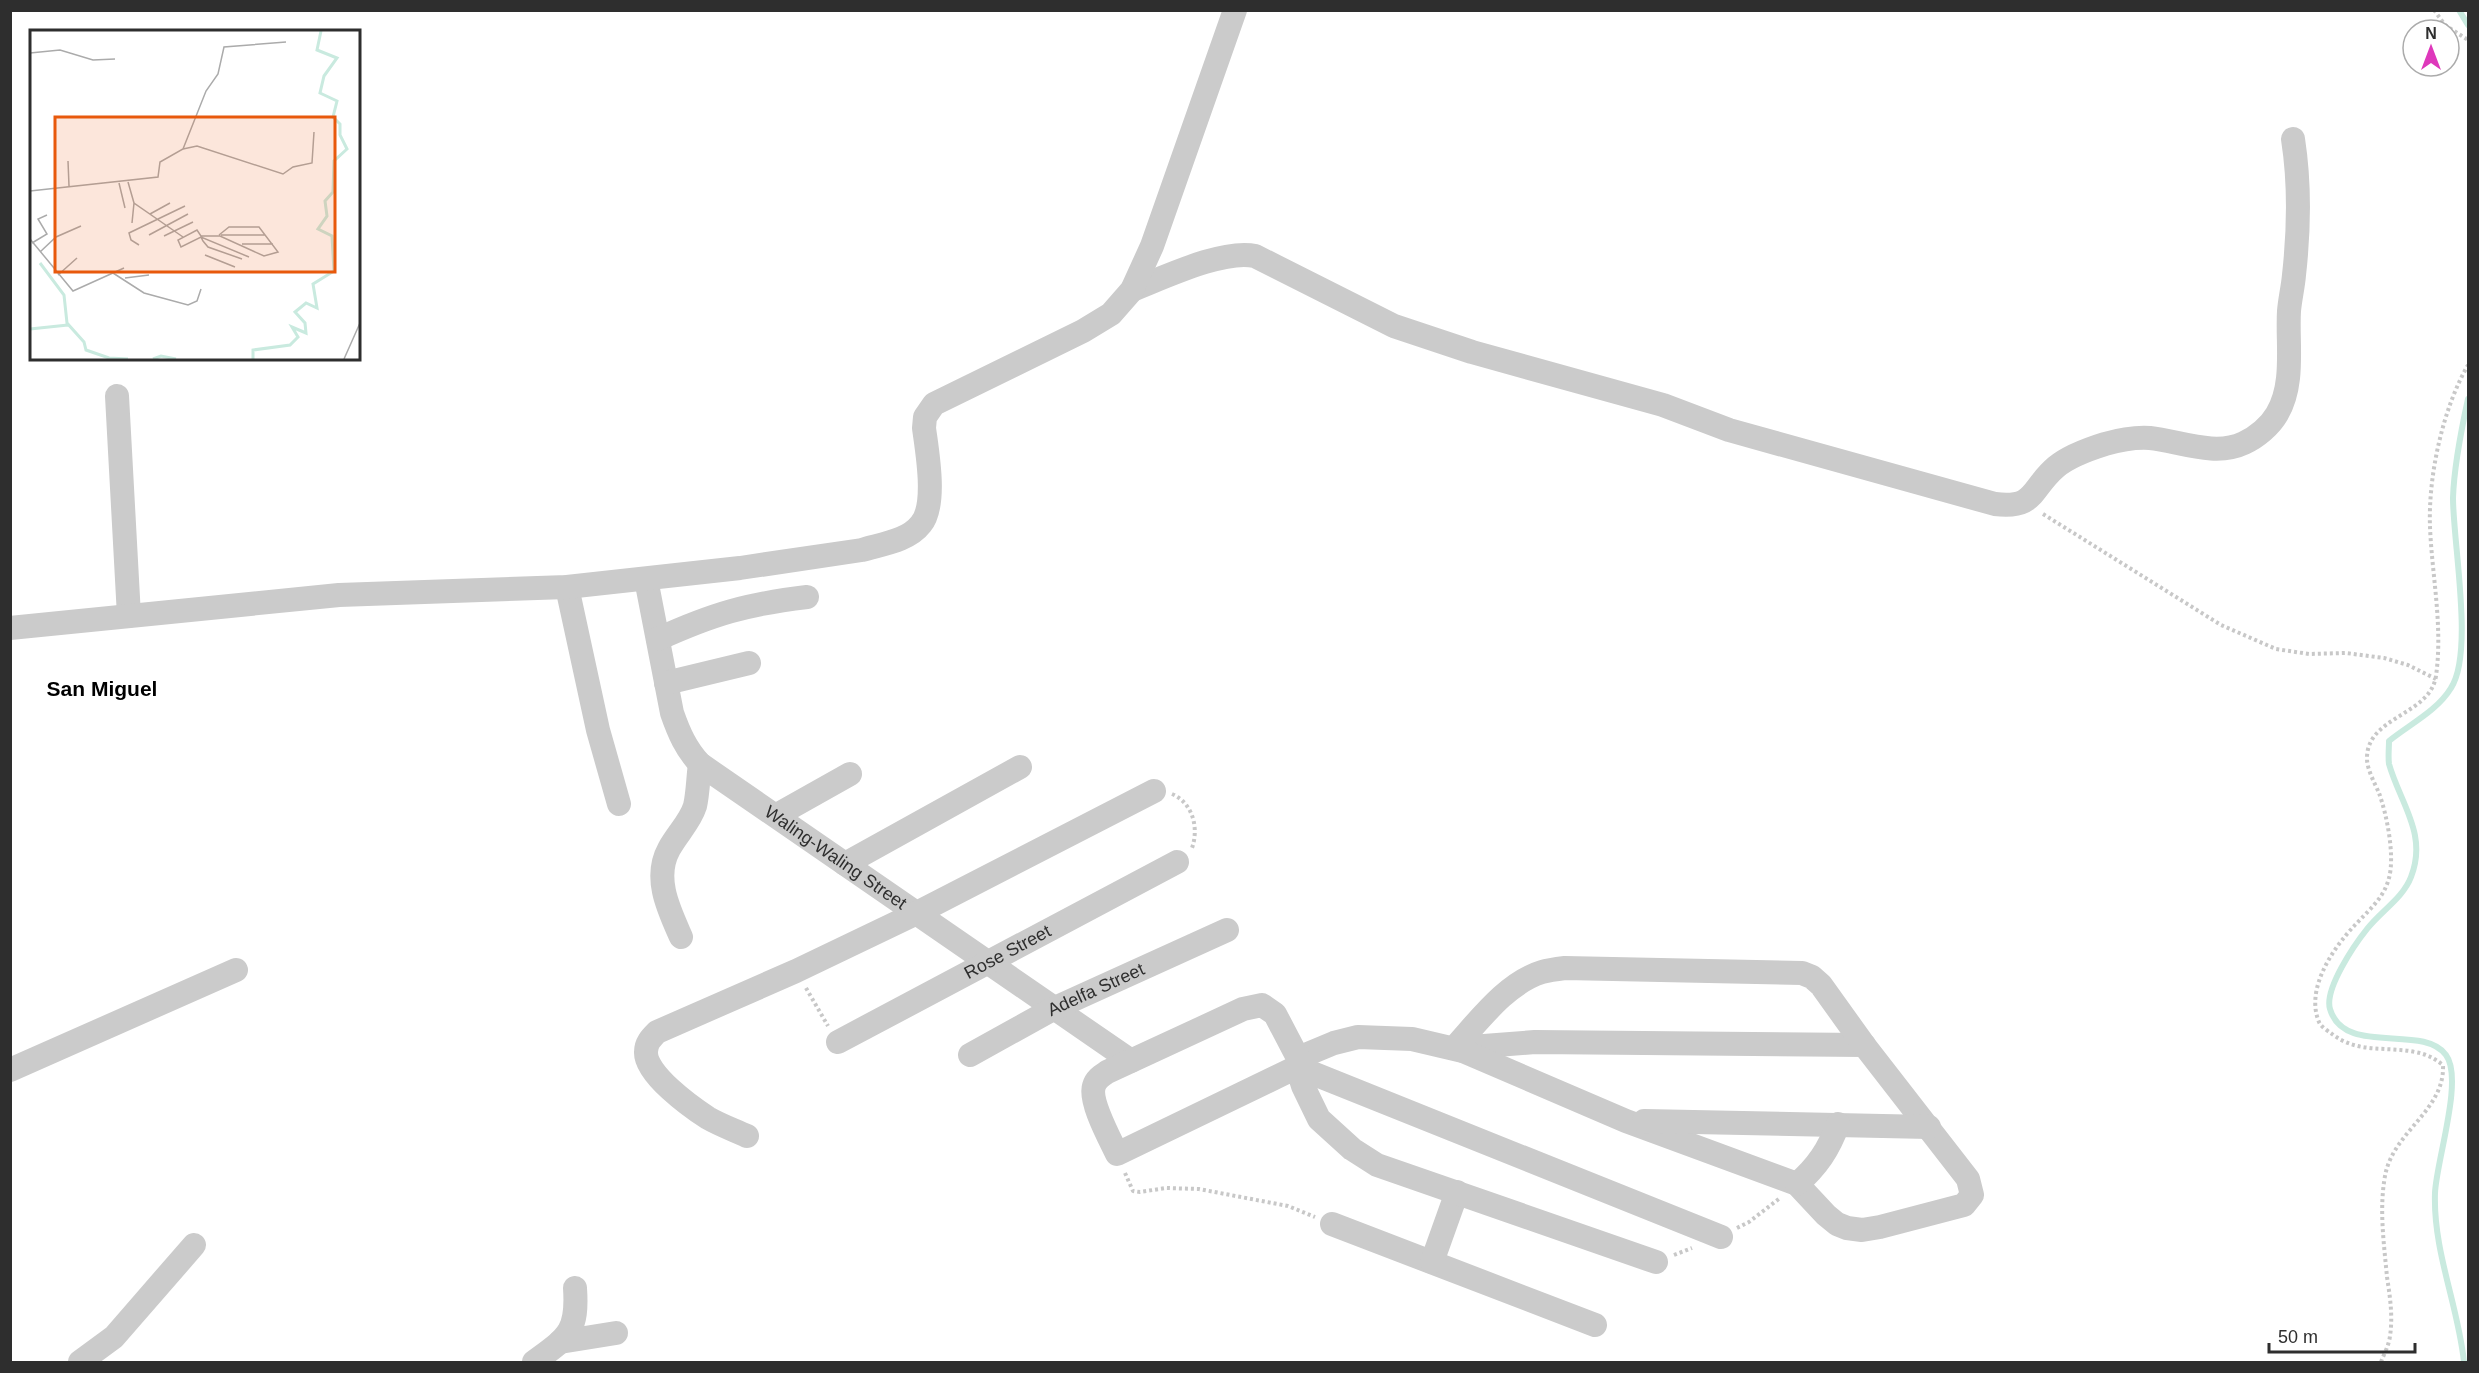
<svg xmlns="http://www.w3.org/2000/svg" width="2479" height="1373" font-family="Arial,sans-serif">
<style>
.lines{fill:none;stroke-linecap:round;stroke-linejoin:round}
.stream{stroke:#c9eadf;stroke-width:6}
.path{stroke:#c8c8c8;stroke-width:4;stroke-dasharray:3 3;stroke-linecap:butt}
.minor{stroke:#cbcbcb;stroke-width:24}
.labels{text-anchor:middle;stroke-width:6;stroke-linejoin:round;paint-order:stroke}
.street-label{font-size:18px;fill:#2e2e2e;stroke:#fff}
.quarter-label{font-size:21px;font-weight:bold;fill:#000;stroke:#fff}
.inset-river{fill:none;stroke:#c9eadf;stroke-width:3}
.inset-road{fill:none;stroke:#ababab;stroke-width:1.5}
.view{fill:#e8590c;fill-opacity:0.15;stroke:#e8590c;stroke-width:3}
.inset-edge{fill:none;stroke:#2e2e2e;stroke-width:3}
</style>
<rect width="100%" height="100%" fill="#fff"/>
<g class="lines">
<path class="stream" d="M 2459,10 L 2468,25
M 2464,1362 C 2458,1305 2433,1251 2435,1193 C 2436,1162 2464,1079 2446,1055 C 2423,1023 2344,1057 2330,1009 C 2324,989 2355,944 2367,929 C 2381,911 2403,898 2411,877 C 2428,834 2400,803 2389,764 C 2388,757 2389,748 2389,741 C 2410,724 2437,711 2451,688 C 2474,653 2453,543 2453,498 C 2454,465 2461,431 2468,399"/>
<path class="path" d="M 2434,10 L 2445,25 L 2468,40
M 2043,514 L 2221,625 L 2276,649 L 2309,654 L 2346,653 L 2384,658 L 2408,665 L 2436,679
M 1172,794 C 1193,803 1199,828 1192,848
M 806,988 L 828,1026
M 1125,1173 L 1133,1191 L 1140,1192 L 1166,1188 L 1199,1189 L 1288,1206 L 1315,1217
M 1737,1228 L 1749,1222 L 1780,1198
M 1674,1255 L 1692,1248
M 2381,1362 C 2384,1354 2389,1345 2390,1336 C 2393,1316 2390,1297 2387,1277 C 2384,1244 2379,1209 2385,1176 C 2393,1131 2445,1111 2443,1065 C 2434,1058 2426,1054 2415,1052 C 2386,1046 2358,1054 2332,1034 C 2328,1031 2321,1027 2319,1022 C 2305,989 2333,948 2355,925 C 2369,910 2384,898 2389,878 C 2395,856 2387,815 2379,793 C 2375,784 2367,769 2367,759 C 2366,716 2430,716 2436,676 C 2443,626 2432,576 2430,527 C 2428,476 2443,408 2468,365"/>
<g class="minor">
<path d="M 1132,290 C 1163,278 1223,249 1255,256 L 1394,326 L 1472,352 L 1663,405 L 1729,430 L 1995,504 C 2036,509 2030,489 2056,467 C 2069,456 2089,449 2105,444 C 2119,440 2135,437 2150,438 C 2179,441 2215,457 2244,443 C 2257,437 2270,426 2277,414 C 2295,384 2287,343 2289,311 C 2290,299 2293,287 2294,275 C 2299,230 2300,184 2293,139"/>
<path d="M 117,396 L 129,616"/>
<path id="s1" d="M 646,579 L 672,713 C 679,733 686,749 700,764 L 1131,1061"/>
<path d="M 567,587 L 598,730 L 619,804"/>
<path d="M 10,628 L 339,595 L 567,587 L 740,568 L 862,550 C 882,544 908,541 921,524 C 937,505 927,451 924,428 L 925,417 L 934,404 L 1083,331 L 1111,314 L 1132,290 L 1152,246 L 1235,10"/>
<path d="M 658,639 C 713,614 747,604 807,597"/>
<path d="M 666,683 L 749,663"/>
<path d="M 777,815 L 850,774"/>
<path d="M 845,864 L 1020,767"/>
<path d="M 681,937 C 669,910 653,878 669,849 C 677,834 690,822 695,806 C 698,793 698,778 700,764"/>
<path id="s2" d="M 838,1042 L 1177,862"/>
<path d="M 1463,1051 L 1484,1046 L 1535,1042 L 1864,1045"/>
<path id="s3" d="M 970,1055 L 1053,1009 L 1227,930"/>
<path d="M 1298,1058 L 1334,1043 L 1358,1037 L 1412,1039 L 1463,1051 L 1626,1121 L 1797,1184 L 1826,1215 L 1837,1224 L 1847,1228 L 1862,1230 L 1880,1227 L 1964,1205 L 1972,1195 L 1968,1179 L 1864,1045 L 1821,985 L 1812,977 L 1802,973 L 1565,968 C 1557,969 1549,970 1542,972 C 1506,983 1478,1022 1454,1048"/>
<path d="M 10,1070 L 236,970"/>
<path d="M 1644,1121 L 1929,1127"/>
<path d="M 747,1136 C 734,1130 720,1125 708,1118 C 691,1107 645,1074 646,1052 C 646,1043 651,1038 657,1032 L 796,971 L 917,913 L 1154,791"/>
<path d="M 1797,1184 C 1817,1167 1829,1149 1838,1124"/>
<path d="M 1332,1224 L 1595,1325"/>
<path d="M 1432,1262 L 1457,1192"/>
<path d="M 1656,1262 L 1377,1165 L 1352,1149 L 1319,1119 L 1303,1086 L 1297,1067 L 1298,1058 L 1275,1014 L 1262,1005 L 1243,1009 L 1107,1072 C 1101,1076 1096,1079 1094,1086 C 1089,1101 1110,1139 1117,1154 L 1297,1067 L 1721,1237"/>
<path d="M 560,1342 L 616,1333"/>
<path d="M 80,1362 L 114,1337 L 194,1245"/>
<path d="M 534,1362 C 568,1337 578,1332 575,1288"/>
</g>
</g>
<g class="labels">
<g class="street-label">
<text dy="6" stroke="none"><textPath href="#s1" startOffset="360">Waling-Waling Street</textPath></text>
<text dy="6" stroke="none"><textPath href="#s2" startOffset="192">Rose Street</textPath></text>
<text dy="6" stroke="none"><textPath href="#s3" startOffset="142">Adelfa Street</textPath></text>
</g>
<g class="quarter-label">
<text x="102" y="696">San Miguel</text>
</g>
</g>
<g transform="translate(30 30)">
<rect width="330" height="330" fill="#fff"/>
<path class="inset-river" d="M 10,233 L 34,265 L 37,293 L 54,312 L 56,320 L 79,328 L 98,329M 0,299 L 38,295M 123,329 L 131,326 L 146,329M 223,329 L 223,320 L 260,315 L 268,307 L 262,297 L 276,303 L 275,293 L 265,282 L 276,273 L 287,278 L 283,254 L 304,241 L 302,206 L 288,199 L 297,186 L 295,171 L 303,162 L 304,131 L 317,119 L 310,105 L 310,94 L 303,87 L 307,71 L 290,63 L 294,46 L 307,28 L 287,20 L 291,1"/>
<path class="inset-road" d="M 0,23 L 30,20 L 63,30 L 85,29M 153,119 L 167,116 L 253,144 L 263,137 L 282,133 L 284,102M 38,131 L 39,156M 98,152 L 104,173 L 153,207M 89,153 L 95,178M 0,161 L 128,147 L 130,132 L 153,119 L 176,61 L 188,44 L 194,17 L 256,12M 120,184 L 140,173M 102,193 L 104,173M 119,205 L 158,184M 191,205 L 235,205M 134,206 L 163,192M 171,206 L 190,206 L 234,226 L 248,222 L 229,197 L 199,197 L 189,205M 0,209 L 43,261 L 94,238M 2,213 L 17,204 L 8,189 L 17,185M 212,214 L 243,214M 109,215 L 101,210 L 99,203 L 155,176M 10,222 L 26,207 L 51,196M 175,225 L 205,237M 212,229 L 178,217 L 173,211 L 171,207 L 171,206 L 167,200 L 148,210 L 151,217 L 171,207 L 219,227M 83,243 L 114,263 L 158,275 L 167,271 L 171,259M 28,245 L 47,228M 95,248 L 119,245M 314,329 L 330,293"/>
<path class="view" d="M 25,87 L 305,87 L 305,242 L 25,242 Z"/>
<rect width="330" height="330" class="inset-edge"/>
</g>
<rect width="2479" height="1373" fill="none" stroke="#2e2e2e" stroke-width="24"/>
<g transform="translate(2431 48)"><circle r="28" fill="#ffffff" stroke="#ababab" stroke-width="1.5"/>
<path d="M0-4.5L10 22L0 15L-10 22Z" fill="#de38bb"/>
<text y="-9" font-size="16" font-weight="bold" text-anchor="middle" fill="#2e2e2e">N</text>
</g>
<path d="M2269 1343v9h146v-9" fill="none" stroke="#2e2e2e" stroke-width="3"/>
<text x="2278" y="1343" font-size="18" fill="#2e2e2e" stroke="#ffffff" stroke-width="4.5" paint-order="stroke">50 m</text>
</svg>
